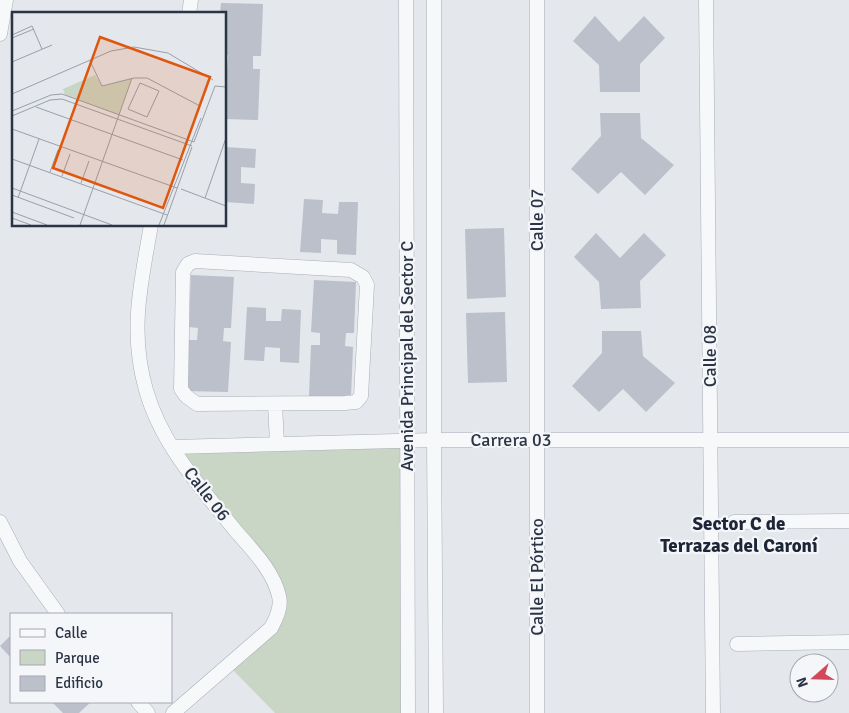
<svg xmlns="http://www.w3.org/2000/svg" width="849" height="713" font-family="Signika,sans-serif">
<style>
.green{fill:#c9d6c5}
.building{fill:#bbc0ca}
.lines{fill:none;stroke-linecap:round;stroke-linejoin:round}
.street-casing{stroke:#a9aeb7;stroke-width:15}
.street{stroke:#f7f8fa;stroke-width:14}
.labels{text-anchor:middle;stroke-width:4.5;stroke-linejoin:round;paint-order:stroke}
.street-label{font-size:18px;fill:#2b3445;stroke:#f4f6f9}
.neighbourhood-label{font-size:19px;font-weight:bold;fill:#1d2536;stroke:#f4f6f9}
.inset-road{fill:none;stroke:#9a9fa9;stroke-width:1}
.view{fill:#df570f;fill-opacity:0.15;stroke:#df570f;stroke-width:2.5}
.inset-edge{fill:none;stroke:#2b3445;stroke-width:2.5}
</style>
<rect width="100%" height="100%" fill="#e4e7ec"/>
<path class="green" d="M 407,441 L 408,713 L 275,713 L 229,666 L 259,640 L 280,599 L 173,447 Z"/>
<path class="building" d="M 221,3 L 263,4 L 261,56 L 253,56 L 253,69 L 260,69 L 258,120 L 225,119 L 225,68 L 227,68 L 228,55 L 225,55 L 225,14 L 220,14 Z
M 595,16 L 619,42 L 644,16 L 665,38 L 640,64 L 640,92 L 600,92 L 599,65 L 573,41 Z
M 600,113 L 640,113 L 641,138 L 674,165 L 645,195 L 621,172 L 598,194 L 571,169 L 601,136 Z
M 225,147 L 256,149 L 255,168 L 241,167 L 241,183 L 255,184 L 254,204 L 225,202 Z
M 304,199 L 323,200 L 322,213 L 338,214 L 339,202 L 358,202 L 356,255 L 337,254 L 337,240 L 321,239 L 321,253 L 300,252 Z
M 504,228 L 506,297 L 467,299 L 465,229 Z
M 596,233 L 620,258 L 644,233 L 666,255 L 640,281 L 641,308 L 601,309 L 599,282 L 574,257 Z
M 191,275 L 234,277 L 231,328 L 224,328 L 223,341 L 231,342 L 228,392 L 186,391 L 189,340 L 197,340 L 198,328 L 189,327 Z
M 314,280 L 356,282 L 354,333 L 346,333 L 345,346 L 353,347 L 351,397 L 309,396 L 311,345 L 320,345 L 320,333 L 311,332 Z
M 247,307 L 266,308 L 266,321 L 281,321 L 282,309 L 301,310 L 299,363 L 280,362 L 280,348 L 265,347 L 264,361 L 244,360 Z
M 505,312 L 507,382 L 468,383 L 466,313 Z
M 602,331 L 641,331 L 643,356 L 675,383 L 646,412 L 623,389 L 599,412 L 572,386 L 602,353 Z
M 11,635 L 11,658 L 0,646 Z
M 52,702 L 91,702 L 79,713 L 63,713 Z"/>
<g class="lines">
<g class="street-casing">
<path id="street" d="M 406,0 L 408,713
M 434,0 L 434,440 L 436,713
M 706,0 L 713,713
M 189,14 L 191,0
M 0,34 L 6,0
M 151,225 C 141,283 129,331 146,390 C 161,444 201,488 235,530 C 252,550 273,570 279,596 C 282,607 276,619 271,628 L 173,713
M 195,261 L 351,270 L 363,277 L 367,285 L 361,396 L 356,402 L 345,403 L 197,404 L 186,396 L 181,389 L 183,272 L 188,264 Z
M 275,404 L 277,443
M 173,447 L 434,440 L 849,440
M 0,522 L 20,561 L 58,614
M 734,522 L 849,521
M 737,644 L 849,642
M 138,702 L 148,713
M 537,713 L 537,0"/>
</g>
<use href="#street" class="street"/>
</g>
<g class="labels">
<g class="street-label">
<text transform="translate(537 220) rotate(-90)" y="6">Calle 07</text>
<text transform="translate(407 356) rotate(-90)" y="6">Avenida Principal del Sector C</text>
<text transform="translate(710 356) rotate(-90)" y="6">Calle 08</text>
<text x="511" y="446">Carrera 03</text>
<text transform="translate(207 494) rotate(52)" y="6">Calle 06</text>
<text transform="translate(537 577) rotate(-90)" y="6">Calle El Pórtico</text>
</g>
<g class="neighbourhood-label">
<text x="739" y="530">Sector C de<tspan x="739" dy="22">Terrazas del Caroní</tspan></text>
</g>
</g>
<g transform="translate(12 12)">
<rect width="214" height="214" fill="#e4e7ec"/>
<path d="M 83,63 L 90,74 L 120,66 L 107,103 L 53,83 L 51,77 Z" fill="#c9d6c5"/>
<path class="inset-road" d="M 0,23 L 20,14 L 30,37M 0,26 L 22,17M 78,49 L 90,74 L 122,66 L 135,66 L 188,94M 0,50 L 40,33M 128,71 L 147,79 L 135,105 L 116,97 ZM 0,82 L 99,39 L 122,35 L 156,41 L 201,68M 24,95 L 171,148M 0,99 L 39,83 L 50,82 L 182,130M 0,104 L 38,88 L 50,87 L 180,134M 0,117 L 165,176M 182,130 L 203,74 L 214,75M 0,147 L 155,203M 38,160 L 46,138M 50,164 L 58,142M 69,171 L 77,149M 0,176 L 100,213M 169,177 L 214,194M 0,183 L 62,206M 6,186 L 27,127M 193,186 L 214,126M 0,200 L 35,213M 0,206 L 19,213M 68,213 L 120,66M 147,213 L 189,106M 152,213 L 180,135"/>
<path class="view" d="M 88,25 L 198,65 L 151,196 L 41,156 Z"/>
<rect width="214" height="214" class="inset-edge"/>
</g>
<rect x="10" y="613" width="162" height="90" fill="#f4f6f9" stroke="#a4a8b1"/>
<rect x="20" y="629" width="25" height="8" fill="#f7f8fa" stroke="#a4a8b1"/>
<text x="55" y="638" font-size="15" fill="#2b3445">Calle</text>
<rect x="20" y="650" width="25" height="15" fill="#c9d6c5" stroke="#a4a8b1"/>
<text x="55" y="663" font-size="15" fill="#2b3445">Parque</text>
<rect x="20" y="676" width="25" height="15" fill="#bbc0ca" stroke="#a4a8b1"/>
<text x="55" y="688" font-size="15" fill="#2b3445">Edificio</text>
<g transform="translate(814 678) rotate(250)"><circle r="24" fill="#f4f6f9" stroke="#a4a8b1"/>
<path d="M0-4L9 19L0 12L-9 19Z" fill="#d1495b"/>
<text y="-8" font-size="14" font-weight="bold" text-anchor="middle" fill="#2b3445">N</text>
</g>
</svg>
